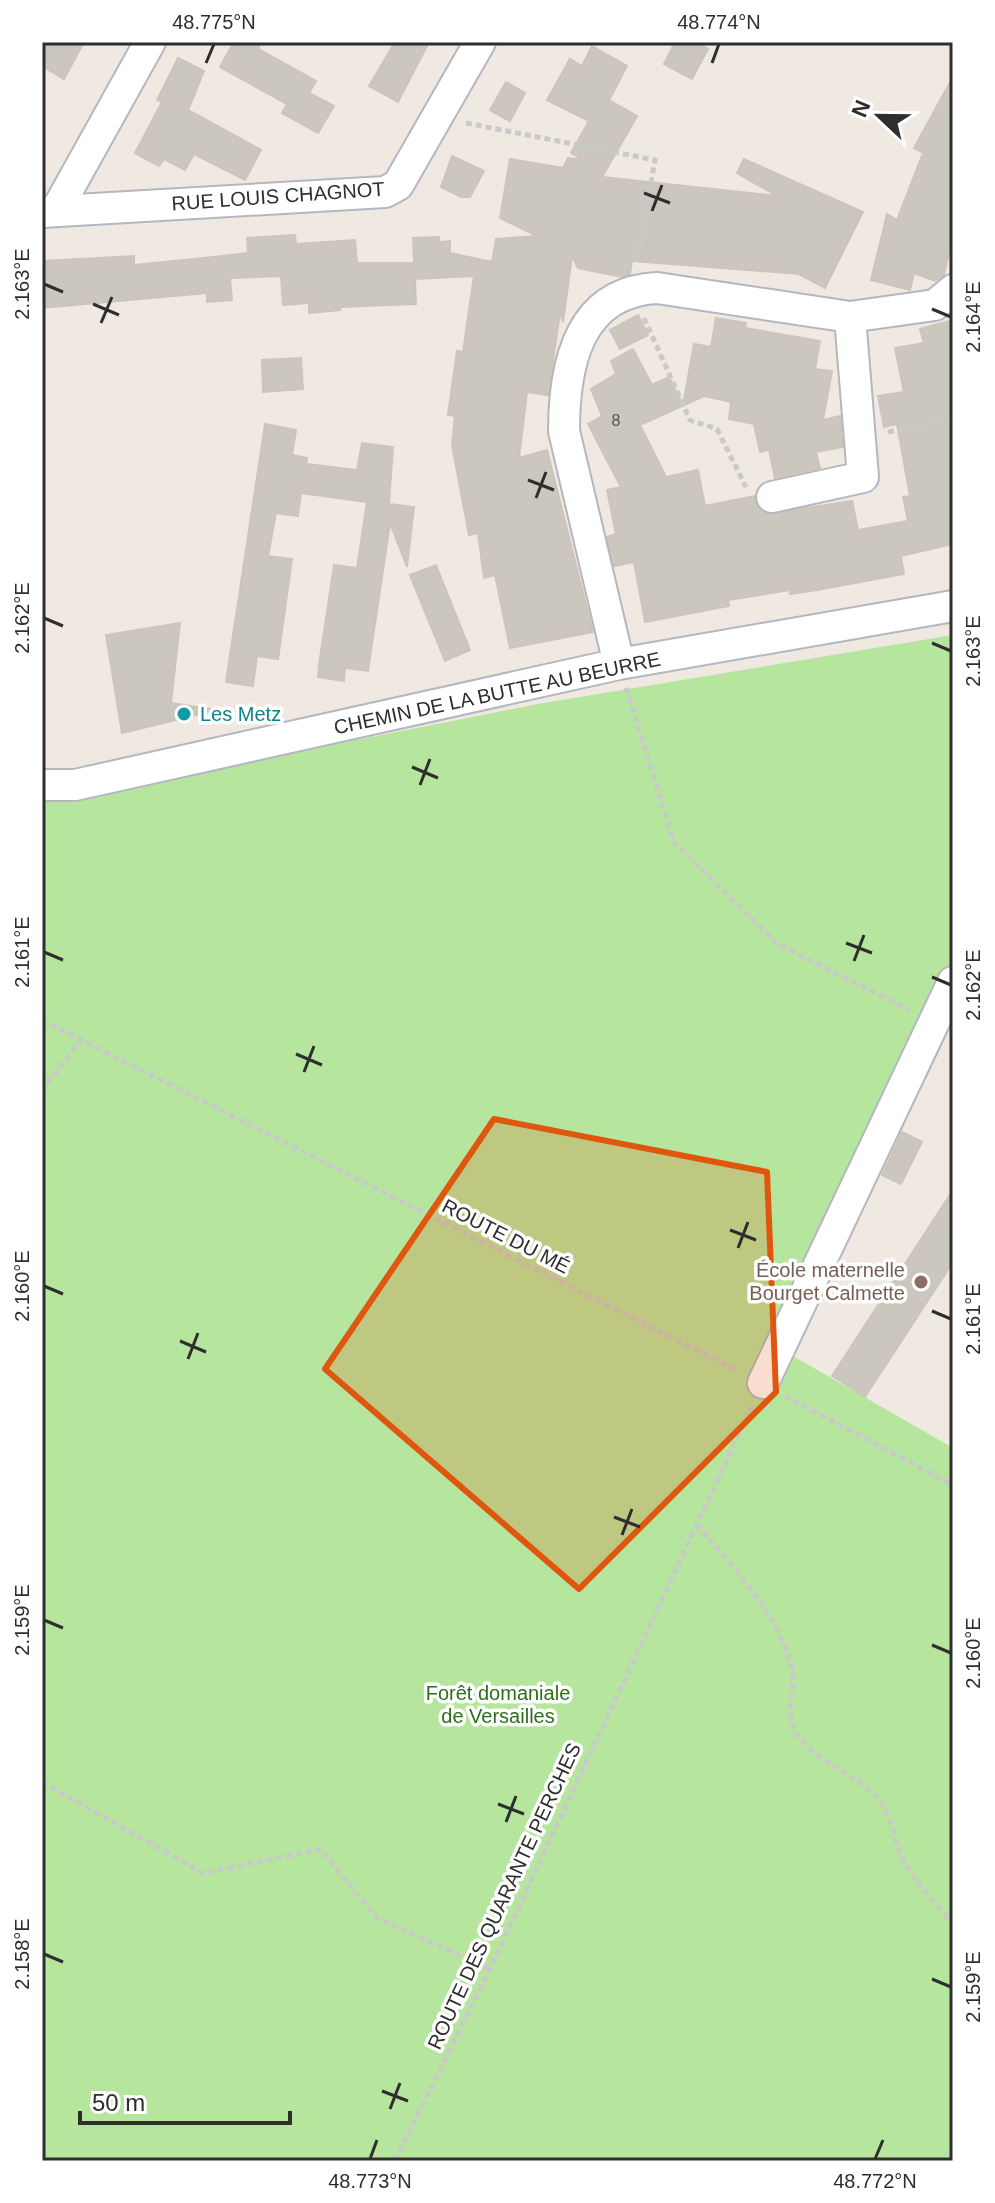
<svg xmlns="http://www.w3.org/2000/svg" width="995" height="2203" font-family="Arial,sans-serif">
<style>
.green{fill:#b6e59e}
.building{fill:#cbc7bf;stroke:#cbc5ba;stroke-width:2}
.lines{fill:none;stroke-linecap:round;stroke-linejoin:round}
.street-casing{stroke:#b4b7c1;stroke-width:34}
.path{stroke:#c9c9c9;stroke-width:5;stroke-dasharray:6 4;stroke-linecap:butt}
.street{stroke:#fff;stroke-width:30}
.marked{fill:#df570e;fill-opacity:0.2;stroke:#df570e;stroke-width:6;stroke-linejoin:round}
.ticks{fill:none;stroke:#2e2e2e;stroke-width:3}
.culture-dot{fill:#0f9aa8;stroke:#fff;stroke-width:3}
.education-dot{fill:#8d6e63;stroke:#fff;stroke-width:3}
.labels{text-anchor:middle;stroke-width:7;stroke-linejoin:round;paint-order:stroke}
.number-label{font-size:16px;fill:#555452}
.street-label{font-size:20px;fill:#2e2e2e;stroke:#fff}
.culture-label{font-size:20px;fill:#0d838f;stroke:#fff;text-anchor:start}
.education-label{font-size:20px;fill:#785e54;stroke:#fff;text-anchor:end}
.park-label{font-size:20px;fill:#2c6e1b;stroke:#fff}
.neatline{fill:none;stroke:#2e2e2e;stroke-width:3}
.ticks-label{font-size:20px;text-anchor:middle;fill:#2e2e2e}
</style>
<rect width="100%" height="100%" fill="#efe9e1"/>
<path class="green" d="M 953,635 L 953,1022 L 793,1356 L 953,1448 L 953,2161 L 42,2161 L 42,795 L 74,796 L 538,704 Z"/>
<path class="building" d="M 42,42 L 84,42 L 64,79 L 42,66 Z
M 234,42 L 261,42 L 258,49 L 316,81 L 309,93 L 334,106 L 318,133 L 282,113 L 287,104 L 220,67 Z
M 395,42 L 429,42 L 398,102 L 369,86 Z
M 675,42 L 695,42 L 708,49 L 692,79 L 664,64 Z
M 592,46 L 627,66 L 609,100 L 637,116 L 602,177 L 777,196 L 737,173 L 744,159 L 863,212 L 825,288 L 799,274 L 632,261 L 630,274 L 622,277 L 578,268 L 572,256 L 563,322 L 560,313 L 548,395 L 527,392 L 519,458 L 547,450 L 593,632 L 510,648 L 495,575 L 484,578 L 478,533 L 469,535 L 452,445 L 455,416 L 448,415 L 457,351 L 463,352 L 474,276 L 415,279 L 416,304 L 340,307 L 340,310 L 309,313 L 309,303 L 283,305 L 281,276 L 230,278 L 232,300 L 207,302 L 207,293 L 42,308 L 42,261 L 134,256 L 134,265 L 204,258 L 248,253 L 247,238 L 295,235 L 296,244 L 355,240 L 357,263 L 414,263 L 413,238 L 439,237 L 439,242 L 450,241 L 450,253 L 492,262 L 496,239 L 537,236 L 500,218 L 510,159 L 563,168 L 568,158 L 583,160 L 571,153 L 589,121 L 547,100 L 570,59 L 582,66 Z
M 178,58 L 204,71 L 188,110 L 261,150 L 245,180 L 194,154 L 185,170 L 164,159 L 159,166 L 135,153 L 162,102 L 157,100 Z
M 953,77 L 953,234 L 944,275 L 935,281 L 914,273 L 910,290 L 871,280 L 887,214 L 897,220 L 923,153 L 914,148 Z
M 506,82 L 525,93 L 510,121 L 490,110 Z
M 452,156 L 484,171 L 470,197 L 461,197 L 441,187 Z
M 638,315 L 648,335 L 620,349 L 610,330 Z
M 716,318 L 746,323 L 745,328 L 820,341 L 815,369 L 832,371 L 823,420 L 840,416 L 843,447 L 816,452 L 820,468 L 775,478 L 769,450 L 760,452 L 754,424 L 729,419 L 731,402 L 704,396 L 640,425 L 666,477 L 698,470 L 705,506 L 755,496 L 758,508 L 767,514 L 852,501 L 858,530 L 908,521 L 903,497 L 910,496 L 897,424 L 884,427 L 878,396 L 904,392 L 895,348 L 924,343 L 920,329 L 953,320 L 953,544 L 901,556 L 904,574 L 817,590 L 790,594 L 790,590 L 728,600 L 729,606 L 645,622 L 634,562 L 614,566 L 607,537 L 616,534 L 607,490 L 621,487 L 588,424 L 602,416 L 591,389 L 616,374 L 611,361 L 633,349 L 652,385 L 669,377 L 683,405 L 694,344 L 711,347 Z
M 301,358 L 303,389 L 263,392 L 262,360 Z
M 265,424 L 296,430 L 292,455 L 307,458 L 306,464 L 357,470 L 362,443 L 393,447 L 389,504 L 414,507 L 407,567 L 390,523 L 368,671 L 345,668 L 344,681 L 318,677 L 319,665 L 334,565 L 357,568 L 367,502 L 301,493 L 298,516 L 276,513 L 268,556 L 292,559 L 278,659 L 257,656 L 253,686 L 226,682 Z
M 436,565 L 470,650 L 445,661 L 410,575 Z
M 180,623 L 171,703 L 217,710 L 122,733 L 106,635 Z
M 902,1132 L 922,1142 L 901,1184 L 882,1175 Z
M 953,1190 L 953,1262 L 865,1397 L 832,1376 Z"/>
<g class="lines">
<g class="street-casing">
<path id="street" d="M 56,211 L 150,42
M 42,212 L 385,192 L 398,185 L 480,42
M 772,497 L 863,477 L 850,317
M 619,664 L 564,431 C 564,365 578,292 657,288 L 850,317 L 935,305 L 953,290
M 42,785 L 75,785 L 619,664 L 953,606
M 763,1383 L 953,982"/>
</g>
<path class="path" d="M 466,123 L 655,160 L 636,263
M 644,318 L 690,420 L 717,429 L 746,487
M 888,432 L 953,419
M 626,688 L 674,842 L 776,943 L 909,1010
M 42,1020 L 738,1371
M 42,1091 L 81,1040
M 785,1396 L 953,1485
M 696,1524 C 734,1568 774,1608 791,1665 C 798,1689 782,1713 798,1736 C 819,1765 858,1773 879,1800 C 895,1821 893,1842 904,1862 C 916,1884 937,1905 953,1924
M 42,1782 L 203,1873 L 320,1849 L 377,1918 L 490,1969
M 395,2161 L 490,1969 L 752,1406"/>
<use href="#street" class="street"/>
</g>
<path class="marked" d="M 494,1119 L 767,1172 L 776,1392 L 579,1589 L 325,1369 Z"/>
<path class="ticks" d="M 206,63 L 214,44M 712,63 L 719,44M 644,193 L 670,203M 652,211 L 662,185M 44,284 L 63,292M 93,304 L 119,315M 932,309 L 951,317M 101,323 L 112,297M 528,480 L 554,490M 536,498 L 546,472M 44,618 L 63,626M 932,643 L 951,651M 412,767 L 438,778M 420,785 L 430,759M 846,943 L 872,953M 44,952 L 63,960M 854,961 L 864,935M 932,977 L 951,985M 296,1054 L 322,1065M 304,1072 L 314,1046M 730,1230 L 756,1240M 738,1248 L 748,1222M 44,1286 L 63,1294M 932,1311 L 951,1319M 180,1341 L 206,1352M 188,1359 L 198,1333M 614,1517 L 640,1527M 622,1535 L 632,1509M 44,1620 L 63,1628M 932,1645 L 951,1653M 498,1804 L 524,1814M 506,1822 L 516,1796M 44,1954 L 63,1962M 932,1979 L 951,1987M 382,2091 L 408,2101M 390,2109 L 400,2083M 370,2159 L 377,2140M 875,2159 L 883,2140"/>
<circle class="culture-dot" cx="184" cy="714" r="8"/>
<circle class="education-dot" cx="921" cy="1282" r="8"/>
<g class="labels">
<g class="number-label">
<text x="616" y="426">8</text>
</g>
<g class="street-label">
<text transform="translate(278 196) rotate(-4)" y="7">RUE LOUIS CHAGNOT</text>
<text transform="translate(497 693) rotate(-12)" y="7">CHEMIN DE LA BUTTE AU BEURRE</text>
<text transform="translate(506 1236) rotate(27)" y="7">ROUTE DU MÉ</text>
<text transform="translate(504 1896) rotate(-65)" y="7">ROUTE DES QUARANTE PERCHES</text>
</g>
<g class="culture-label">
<text x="200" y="721">Les Metz</text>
</g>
<g class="education-label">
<text x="905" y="1277">École maternelle<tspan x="905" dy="23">Bourget Calmette</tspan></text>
</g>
<g class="park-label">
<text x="498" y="1700">Forêt domaniale<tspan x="498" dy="23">de Versailles</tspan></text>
</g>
</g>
<rect width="995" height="2203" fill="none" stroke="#ffffff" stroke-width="88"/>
<g transform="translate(879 116) rotate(292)" stroke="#ffffff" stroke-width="6" paint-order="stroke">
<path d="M0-6L14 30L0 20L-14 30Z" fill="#2e2e2e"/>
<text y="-12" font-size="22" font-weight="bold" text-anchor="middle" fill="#2e2e2e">N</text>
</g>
<path d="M80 2111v12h210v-12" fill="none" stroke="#2e2e2e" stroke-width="4"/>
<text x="92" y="2111" font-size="24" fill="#2e2e2e" stroke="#ffffff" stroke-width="6" paint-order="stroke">50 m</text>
<rect x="44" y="44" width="907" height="2115" class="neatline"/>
<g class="ticks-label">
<text x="214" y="29">48.775°N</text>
<text x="719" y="29">48.774°N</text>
<text transform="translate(22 284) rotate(-90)" y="7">2.163°E</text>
<text transform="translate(973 317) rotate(-90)" y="7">2.164°E</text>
<text transform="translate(22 618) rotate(-90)" y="7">2.162°E</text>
<text transform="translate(973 651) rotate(-90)" y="7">2.163°E</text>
<text transform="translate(22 952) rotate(-90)" y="7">2.161°E</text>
<text transform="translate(973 985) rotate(-90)" y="7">2.162°E</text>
<text transform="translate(22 1286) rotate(-90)" y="7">2.160°E</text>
<text transform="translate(973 1319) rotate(-90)" y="7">2.161°E</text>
<text transform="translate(22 1620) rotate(-90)" y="7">2.159°E</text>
<text transform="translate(973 1653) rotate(-90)" y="7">2.160°E</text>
<text transform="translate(22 1954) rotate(-90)" y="7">2.158°E</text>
<text transform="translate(973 1987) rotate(-90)" y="7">2.159°E</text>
<text x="370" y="2188">48.773°N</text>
<text x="875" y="2188">48.772°N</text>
</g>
</svg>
